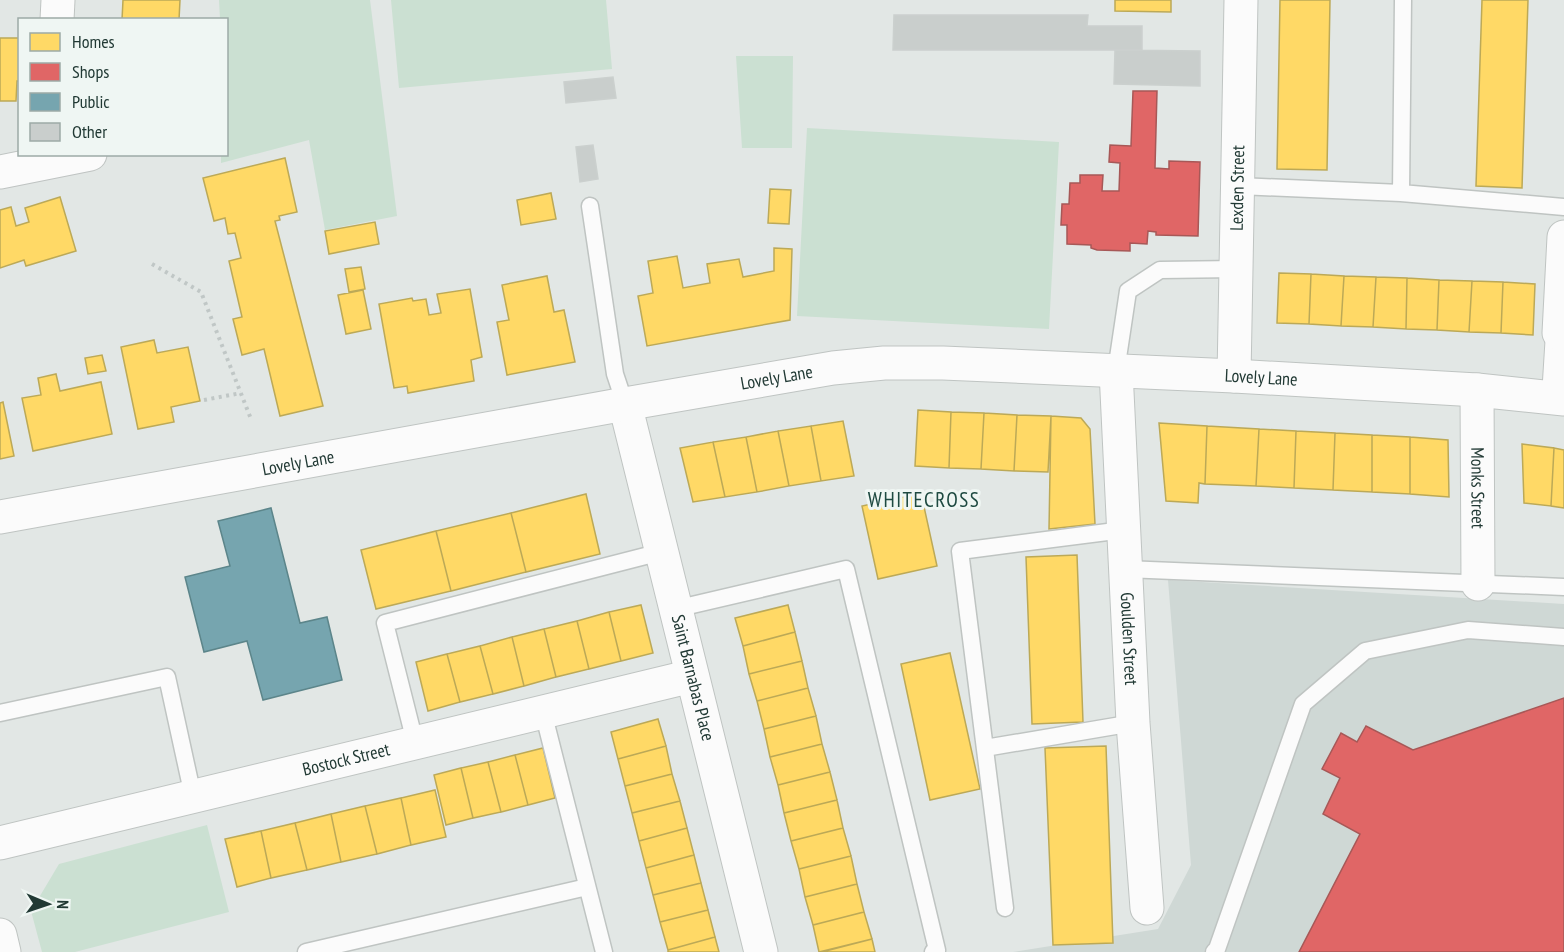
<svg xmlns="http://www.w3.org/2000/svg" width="1564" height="952" font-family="'PT Sans Narrow',sans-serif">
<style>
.built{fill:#cfd8d5}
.green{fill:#cbe0d2}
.homes{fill:#ffd966;stroke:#bca957;stroke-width:1.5}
.shops{fill:#e06666;stroke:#a75857;stroke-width:1.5}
.public{fill:#76a5af;stroke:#5c858a;stroke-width:1.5}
.building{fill:#c9cecc;stroke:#cbd0ce;stroke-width:1.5}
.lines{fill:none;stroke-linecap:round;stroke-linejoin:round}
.service-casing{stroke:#bfc4c2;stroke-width:19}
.pedestrian-casing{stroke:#bfc4c2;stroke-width:28}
.minor-casing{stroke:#bfc4c2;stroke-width:35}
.tertiary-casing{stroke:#bfc4c2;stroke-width:35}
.path{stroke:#c0c7c6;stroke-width:4;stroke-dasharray:3 4.5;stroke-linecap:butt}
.service{stroke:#fbfbfb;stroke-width:16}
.pedestrian{stroke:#fbfbfb;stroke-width:26}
.minor{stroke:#fbfbfb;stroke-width:33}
.tertiary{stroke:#fbfbfb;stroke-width:33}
.labels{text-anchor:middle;stroke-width:6;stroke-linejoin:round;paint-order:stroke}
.street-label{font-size:18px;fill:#213934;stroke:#eff6f3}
.quarter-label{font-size:21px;letter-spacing:1.5px;fill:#1e4a41;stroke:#eff6f3}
</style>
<rect width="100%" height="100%" fill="#e2e7e5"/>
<path class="built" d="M 1168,580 L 1564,604 L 1564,952 L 1013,952 L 1158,929 L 1191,865 Z"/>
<path class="green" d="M 219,0 L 370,0 L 397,216 L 325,230 L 309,140 L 221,163 L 221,155 L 226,154 L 226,20 L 220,19 Z
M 391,0 L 606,0 L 612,69 L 399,88 Z
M 736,56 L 793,56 L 792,148 L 742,148 Z
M 807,128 L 1059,142 L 1049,329 L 797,316 Z
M 207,825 L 229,912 L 75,952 L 42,952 L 31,911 L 59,864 Z"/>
<path class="homes" d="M 123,0 L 180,0 L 179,20 L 122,20 Z
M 1115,0 L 1171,0 L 1171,12 L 1115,11 Z
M 1280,0 L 1330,0 L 1327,170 L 1277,169 Z
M 1482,0 L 1528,0 L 1522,188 L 1476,186 Z
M 0,38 L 20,38 L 20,81 L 17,81 L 16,101 L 0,101 Z
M 285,158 L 297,212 L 279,216 L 280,220 L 275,221 L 323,406 L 280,416 L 264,349 L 242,355 L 233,319 L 242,317 L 229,261 L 241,258 L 235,233 L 228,234 L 225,218 L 214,221 L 203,178 Z
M 770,189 L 791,190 L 789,224 L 768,223 Z
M 551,193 L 556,219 L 521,225 L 517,200 Z
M 60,197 L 76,251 L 26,266 L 24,260 L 0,268 L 0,210 L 11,207 L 16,226 L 29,222 L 25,208 Z
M 375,222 L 379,244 L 329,254 L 325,231 Z
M 774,248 L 792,249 L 790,320 L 647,346 L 638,296 L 653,293 L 648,261 L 677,256 L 683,288 L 710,283 L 707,264 L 739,259 L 743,277 L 774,271 Z
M 361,267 L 365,289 L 349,292 L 345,269 Z
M 1279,273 L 1311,274 L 1309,324 L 1277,323 Z
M 1311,274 L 1344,276 L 1341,326 L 1309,324 Z
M 547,276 L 554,312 L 564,310 L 575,362 L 507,375 L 497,322 L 509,320 L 502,285 Z
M 1344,276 L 1376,277 L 1373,327 L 1341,326 Z
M 1376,277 L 1407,278 L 1406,329 L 1373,327 Z
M 1407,278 L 1439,280 L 1437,330 L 1406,329 Z
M 1439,280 L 1472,281 L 1469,332 L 1437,330 Z
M 1472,281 L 1503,282 L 1501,333 L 1469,332 Z
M 1503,282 L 1535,284 L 1533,335 L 1501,333 Z
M 470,289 L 482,357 L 471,360 L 474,381 L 408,393 L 407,386 L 394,388 L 379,304 L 412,298 L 413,301 L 426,299 L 429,315 L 441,313 L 437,294 Z
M 363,290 L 371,329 L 346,334 L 338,295 Z
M 154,340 L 157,353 L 188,347 L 200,401 L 171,407 L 174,422 L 138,429 L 121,347 Z
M 102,355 L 106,371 L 88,374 L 85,358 Z
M 56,374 L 60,391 L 101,382 L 112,434 L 33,451 L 22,398 L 41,395 L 38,378 Z
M 3,402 L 14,456 L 0,459 L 0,403 Z
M 918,410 L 951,412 L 949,468 L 915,466 Z
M 951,412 L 984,413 L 981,469 L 949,468 Z
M 984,413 L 1017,415 L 1014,471 L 981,469 Z
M 1017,415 L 1051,416 L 1048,472 L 1014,471 Z
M 1051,416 L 1081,418 L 1090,429 L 1095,524 L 1049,529 Z
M 843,421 L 854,476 L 821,481 L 811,426 Z
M 1159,423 L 1207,426 L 1205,484 L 1199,483 L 1198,503 L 1166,501 Z
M 811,426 L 821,481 L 789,486 L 778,431 Z
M 1207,426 L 1259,429 L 1256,486 L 1205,484 Z
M 1259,429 L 1296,431 L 1294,488 L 1256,486 Z
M 778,431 L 789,486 L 757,492 L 746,437 Z
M 1296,431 L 1335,433 L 1333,490 L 1294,488 Z
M 1335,433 L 1372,435 L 1372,492 L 1333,490 Z
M 1372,435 L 1410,437 L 1410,494 L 1372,492 Z
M 746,437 L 757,492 L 725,497 L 713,442 Z
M 1410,437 L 1448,440 L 1449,497 L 1410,494 Z
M 713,442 L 725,497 L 693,502 L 680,448 Z
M 1522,444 L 1554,448 L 1551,506 L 1524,503 Z
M 1554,448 L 1564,450 L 1564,508 L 1551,506 Z
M 921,493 L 937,566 L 878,579 L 862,506 Z
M 586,494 L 600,554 L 526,572 L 511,513 Z
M 511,513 L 526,572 L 451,591 L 436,531 Z
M 436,531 L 451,591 L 376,609 L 361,550 Z
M 1077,555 L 1083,722 L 1032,724 L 1026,557 Z
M 641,605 L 653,653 L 621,661 L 609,612 Z
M 788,605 L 795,632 L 743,646 L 735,618 Z
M 609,612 L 621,661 L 589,669 L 577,621 Z
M 577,621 L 589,669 L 556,677 L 544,629 Z
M 544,629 L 556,677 L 524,686 L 512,637 Z
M 795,632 L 802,661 L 749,674 L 743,646 Z
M 512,637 L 524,686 L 493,694 L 480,646 Z
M 480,646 L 493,694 L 460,702 L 447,654 Z
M 950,653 L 980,789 L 930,800 L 901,664 Z
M 447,654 L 460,702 L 428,711 L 416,662 Z
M 802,661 L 808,688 L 757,701 L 749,674 Z
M 808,688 L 816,716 L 764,729 L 757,701 Z
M 816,716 L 822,744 L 770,757 L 764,729 Z
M 658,719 L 666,746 L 618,759 L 611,732 Z
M 822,744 L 830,772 L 778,785 L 770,757 Z
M 666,746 L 672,774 L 625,786 L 618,759 Z
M 1106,746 L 1113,943 L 1053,945 L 1045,748 Z
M 543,748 L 555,798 L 528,805 L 515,755 Z
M 515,755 L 528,805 L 501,812 L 488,762 Z
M 488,762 L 501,812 L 473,818 L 461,768 Z
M 461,768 L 473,818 L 446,825 L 434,775 Z
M 830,772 L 837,800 L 784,813 L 778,785 Z
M 672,774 L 680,801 L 632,813 L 625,786 Z
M 435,790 L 446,837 L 411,845 L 401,798 Z
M 401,798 L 411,845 L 377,854 L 365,806 Z
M 837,800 L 843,828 L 791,841 L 784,813 Z
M 680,801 L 687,828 L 639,841 L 632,813 Z
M 365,806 L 377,854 L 341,862 L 331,814 Z
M 331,814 L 341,862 L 307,870 L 295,823 Z
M 295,823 L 307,870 L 271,878 L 261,831 Z
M 687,828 L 694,855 L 646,868 L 639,841 Z
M 843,828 L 851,856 L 799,869 L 791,841 Z
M 261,831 L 271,878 L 237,887 L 225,839 Z
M 694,855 L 701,883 L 653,895 L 646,868 Z
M 851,856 L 857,884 L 805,897 L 799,869 Z
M 701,883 L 708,910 L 660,922 L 653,895 Z
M 857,884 L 864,912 L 813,925 L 805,897 Z
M 708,910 L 715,937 L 668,950 L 660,922 Z
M 864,912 L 872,939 L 819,952 L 813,925 Z
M 715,937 L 719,952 L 668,952 L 668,950 Z
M 872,939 L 875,952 L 822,952 Z"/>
<path class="shops" d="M 1133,91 L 1157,91 L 1155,168 L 1169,169 L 1169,161 L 1200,162 L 1198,236 L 1156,235 L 1156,232 L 1148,231 L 1147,244 L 1130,243 L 1130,251 L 1097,250 L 1091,248 L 1091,245 L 1067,244 L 1067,225 L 1061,225 L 1062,204 L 1069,204 L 1070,183 L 1080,183 L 1080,175 L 1103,175 L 1102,191 L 1119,191 L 1120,163 L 1109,162 L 1110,145 L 1131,146 Z
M 1564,698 L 1564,952 L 1299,952 L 1360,834 L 1323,814 L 1340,778 L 1322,769 L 1341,733 L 1357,742 L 1366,726 L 1413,750 Z"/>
<path class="public" d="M 271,508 L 300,623 L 327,617 L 342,680 L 263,700 L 247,641 L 204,652 L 185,577 L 230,566 L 218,521 Z"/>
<path class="building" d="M 894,15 L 1088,15 L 1087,26 L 1142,26 L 1142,50 L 893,50 Z
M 1115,50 L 1200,51 L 1200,86 L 1114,84 Z
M 613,77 L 616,98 L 566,103 L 564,82 Z
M 593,145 L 598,179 L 580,182 L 576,147 Z"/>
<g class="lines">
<g class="service-casing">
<path id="service" d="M 1239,186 L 1401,193 L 1564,207
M 1401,193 L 1403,0
M 590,206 L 615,374 L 625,404
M 1116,371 L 1128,291 L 1160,270 L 1237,269
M 1125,569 L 1564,587
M 675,609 L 846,569 L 937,950 L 933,952
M 543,712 L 604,952
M 0,713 L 167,677 L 193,796
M 415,742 L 385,623 L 661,552
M 985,748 L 1133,723
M 1005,908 L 960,551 L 1123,530
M 306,952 L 587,887
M 1214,952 L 1217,949 L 1303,704 L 1365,651 L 1468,630 L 1564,637"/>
</g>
<g class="pedestrian-casing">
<path id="pedestrian" d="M 1555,397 L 1559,333"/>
</g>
<g class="minor-casing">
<g id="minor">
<path d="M 57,20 L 58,0"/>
<path d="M 0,172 L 90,154"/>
<path d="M 1559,333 L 1564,237"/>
<path id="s1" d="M 1116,371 L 1133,723 L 1147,908"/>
<path id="s2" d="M 1234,376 L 1241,0"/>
<path id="s3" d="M 1477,390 L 1478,584"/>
<path id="s4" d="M 625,404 L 761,952"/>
<path id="s5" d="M 0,843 L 692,676"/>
<path d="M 0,935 L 4,952"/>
</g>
</g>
<g class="tertiary-casing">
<g id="tertiary">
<path id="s6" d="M 0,517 L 625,404 L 833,368 L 884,363 L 943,363 L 1234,376 L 1477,390 L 1564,399"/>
</g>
</g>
<path class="path" d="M 152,264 L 201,292 L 251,419
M 204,400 L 241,393"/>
<use href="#service" class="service"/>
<use href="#pedestrian" class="pedestrian"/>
<use href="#minor" class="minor"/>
<use href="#tertiary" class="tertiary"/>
</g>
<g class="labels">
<g class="street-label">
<text dy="6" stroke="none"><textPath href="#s2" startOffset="188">Lexden Street</textPath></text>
<text dy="6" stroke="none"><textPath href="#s6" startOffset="789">Lovely Lane</textPath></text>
<text dy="6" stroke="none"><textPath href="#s6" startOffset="1275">Lovely Lane</textPath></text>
<text dy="6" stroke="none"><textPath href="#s6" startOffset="303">Lovely Lane</textPath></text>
<text dy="6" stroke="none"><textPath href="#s3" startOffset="98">Monks Street</textPath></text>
<text dy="6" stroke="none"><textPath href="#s1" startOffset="268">Goulden Street</textPath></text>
<text dy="6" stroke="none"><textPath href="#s4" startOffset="282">Saint Barnabas Place</textPath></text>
<text dy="6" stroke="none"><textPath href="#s5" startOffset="356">Bostock Street</textPath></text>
</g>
<g class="quarter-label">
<text x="924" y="507">WHITECROSS</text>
</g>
</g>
<rect x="18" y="18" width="210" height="138" fill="#eff6f3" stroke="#9daaa7" stroke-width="1.5"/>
<rect x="30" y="33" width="30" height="18" fill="#ffd966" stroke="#9daaa7" stroke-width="1.5"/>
<text x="72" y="48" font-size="18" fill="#213934">Homes</text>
<rect x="30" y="63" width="30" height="18" fill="#e06666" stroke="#9daaa7" stroke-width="1.5"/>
<text x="72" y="78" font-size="18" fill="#213934">Shops</text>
<rect x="30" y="93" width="30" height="18" fill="#76a5af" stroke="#9daaa7" stroke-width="1.5"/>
<text x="72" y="108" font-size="18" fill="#213934">Public</text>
<rect x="30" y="123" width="30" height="18" fill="#c9cecc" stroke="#9daaa7" stroke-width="1.5"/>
<text x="72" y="138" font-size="18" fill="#213934">Other</text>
<g transform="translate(48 904) rotate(92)" stroke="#eff6f3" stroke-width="4.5" paint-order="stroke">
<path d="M0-4.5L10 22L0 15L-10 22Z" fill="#213934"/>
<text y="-9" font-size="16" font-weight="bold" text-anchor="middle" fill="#213934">N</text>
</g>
</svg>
